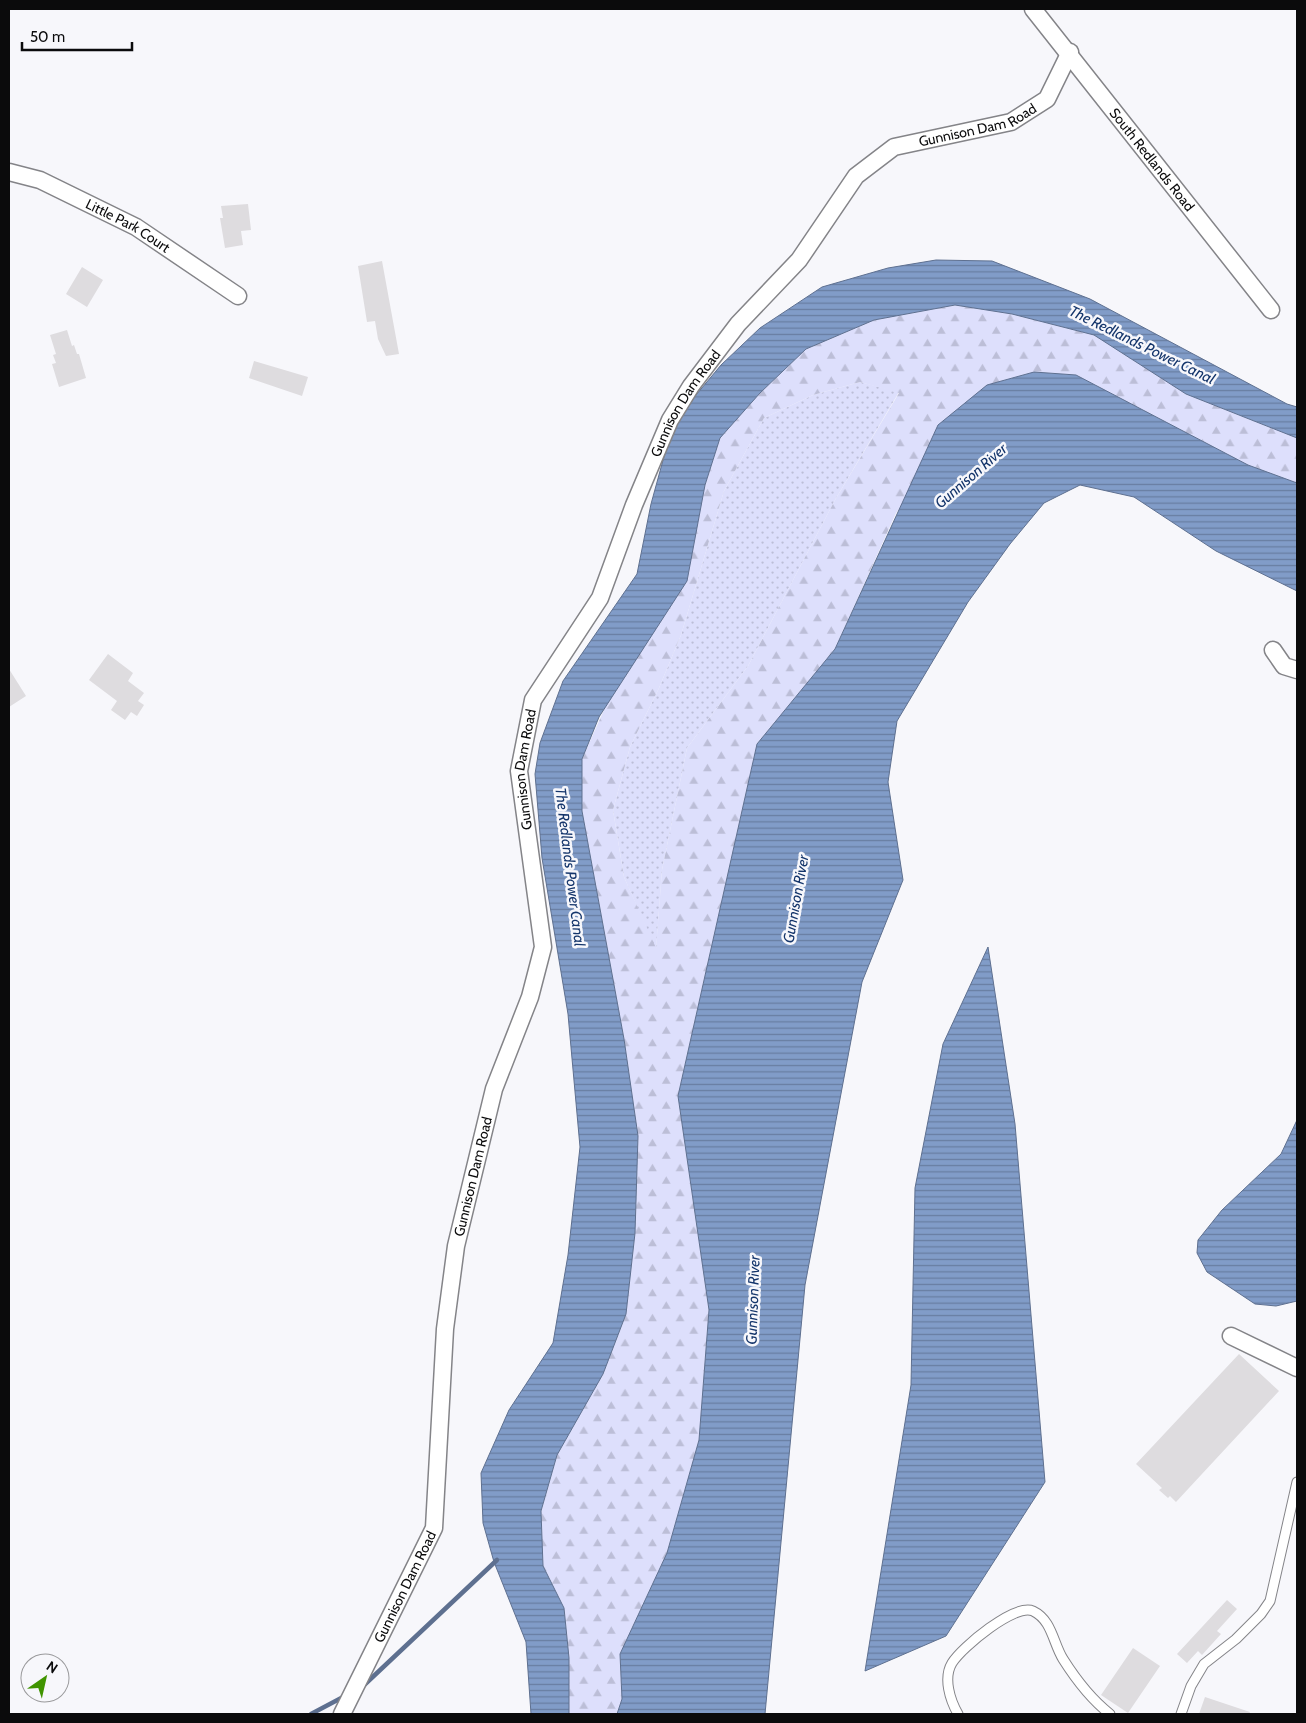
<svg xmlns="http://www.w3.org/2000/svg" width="1306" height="1723" font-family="Cabin,sans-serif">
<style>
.grass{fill:url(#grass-dots)}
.forest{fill:url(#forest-firs);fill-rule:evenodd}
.water{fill:url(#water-rules);stroke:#5e7090}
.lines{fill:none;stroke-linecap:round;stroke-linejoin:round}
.stream{stroke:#5e7090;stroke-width:4.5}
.building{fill:#dedcdf}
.service-casing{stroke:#848488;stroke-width:11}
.minor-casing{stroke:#848488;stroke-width:19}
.service{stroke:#fff;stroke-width:9}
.minor{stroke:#fff;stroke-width:16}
.labels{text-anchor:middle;stroke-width:5;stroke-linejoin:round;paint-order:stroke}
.street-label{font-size:14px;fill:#0b0b0c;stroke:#f7f7fb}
.water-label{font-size:15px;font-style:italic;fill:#14356b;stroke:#f7f7fb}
</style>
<defs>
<pattern id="grass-dots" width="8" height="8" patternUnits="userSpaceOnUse" patternTransform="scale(1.25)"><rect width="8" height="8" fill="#dddffc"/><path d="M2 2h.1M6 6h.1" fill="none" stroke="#bcbed7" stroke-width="1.8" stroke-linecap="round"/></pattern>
<pattern id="forest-firs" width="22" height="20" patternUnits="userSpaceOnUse" patternTransform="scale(1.25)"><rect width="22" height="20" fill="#dddffc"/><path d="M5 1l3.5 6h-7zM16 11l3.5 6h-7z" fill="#bcbed7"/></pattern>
<pattern id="water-rules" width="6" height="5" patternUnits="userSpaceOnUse" patternTransform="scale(1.25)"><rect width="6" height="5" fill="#819cc8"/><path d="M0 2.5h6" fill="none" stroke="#687da1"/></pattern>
</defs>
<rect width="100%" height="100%" fill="#f7f7fb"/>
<path class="grass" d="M 860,382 L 899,392 L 835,500 L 748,666 L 687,748 L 662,870 L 656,950 L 624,877 L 613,810 L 630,747 L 659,688 L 681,635 L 724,491 L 764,418 L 813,395 Z"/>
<path class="forest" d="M 956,305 L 1012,314 L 1094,335 L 1186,394 L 1297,438 L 1297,483 L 1248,465 L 1076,375 L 1034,372 L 987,385 L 896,513 L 835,649 L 757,744 L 678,1096 L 709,1310 L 699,1440 L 667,1553 L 620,1654 L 622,1699 L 617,1714 L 569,1714 L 569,1658 L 564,1608 L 543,1566 L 541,1512 L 557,1455 L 603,1374 L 626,1314 L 635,1233 L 638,1136 L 624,1039 L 582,811 L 582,759 L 705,485 L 720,438 L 760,393 L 806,349 L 874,320 ZM 860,382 L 899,393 L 835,500 L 748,666 L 687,748 L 662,870 L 656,948 L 624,877 L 613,810 L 630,747 L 659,688 L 681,635 L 724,491 L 764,418 L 813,395 Z"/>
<path class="water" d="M 936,260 L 992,261 L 1090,299 L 1287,404 L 1297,407 L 1297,438 L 1186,394 L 1094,335 L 1012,314 L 955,305 L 874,320 L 806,349 L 760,393 L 720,438 L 705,485 L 687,581 L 599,717 L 582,759 L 582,811 L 624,1039 L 638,1136 L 635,1233 L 626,1314 L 603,1374 L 557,1455 L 541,1511 L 543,1566 L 564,1608 L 569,1658 L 569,1714 L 531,1714 L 526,1642 L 494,1562 L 483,1523 L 481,1473 L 509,1410 L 553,1343 L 568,1255 L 580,1147 L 568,1014 L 542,858 L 535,774 L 540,743 L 563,681 L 637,574 L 651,504 L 668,442 L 686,407 L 721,365 L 760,328 L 822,287 L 888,268 Z
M 1034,372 L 1076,375 L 1248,465 L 1297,483 L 1297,591 L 1216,551 L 1134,497 L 1080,485 L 1044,503 L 1010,544 L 968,602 L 897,721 L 888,782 L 903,880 L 862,982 L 805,1285 L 765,1714 L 617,1714 L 622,1699 L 620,1654 L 667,1553 L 699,1440 L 709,1310 L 678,1096 L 757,744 L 835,649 L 938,425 L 987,385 Z
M 988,947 L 1015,1124 L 1045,1482 L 946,1636 L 865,1671 L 911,1385 L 915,1188 L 943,1044 Z
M 1297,1120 L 1297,1301 L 1276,1306 L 1255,1304 L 1207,1272 L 1197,1253 L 1198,1240 L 1222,1210 L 1281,1154 Z"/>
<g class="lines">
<path class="stream" d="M 361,1688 L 497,1560
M 311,1714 L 345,1696"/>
</g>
<path class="building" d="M 248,204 L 251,230 L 241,231 L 243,245 L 225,248 L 220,218 L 223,218 L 221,206 Z
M 382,261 L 399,354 L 386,356 L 378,339 L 375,321 L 367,322 L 358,266 Z
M 82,267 L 103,280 L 87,307 L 66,294 Z
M 67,330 L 72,346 L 74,345 L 77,354 L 79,354 L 86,378 L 59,387 L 52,364 L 56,363 L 53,355 L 56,354 L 50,335 Z
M 254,361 L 308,377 L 302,396 L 249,378 Z
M 108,654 L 133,673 L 128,681 L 144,693 L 138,701 L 144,705 L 137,716 L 131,712 L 125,720 L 111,710 L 117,701 L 89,680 Z
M 9,669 L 26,696 L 9,707 Z
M 1239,1354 L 1279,1391 L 1176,1502 L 1170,1496 L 1168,1498 L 1159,1490 L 1162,1488 L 1136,1464 Z
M 1227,1600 L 1237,1609 L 1217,1631 L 1221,1634 L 1202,1655 L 1198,1651 L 1187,1663 L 1177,1654 Z
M 1133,1648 L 1160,1666 L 1128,1713 L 1101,1695 Z
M 1205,1697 L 1250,1712 L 1249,1714 L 1199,1714 Z"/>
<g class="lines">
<g class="service-casing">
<path id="service" d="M 958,1714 C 950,1700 943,1678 952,1663 C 962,1647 1015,1603 1033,1611 C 1052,1620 1053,1643 1063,1659 C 1075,1678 1092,1700 1110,1714
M 1181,1714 L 1191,1686 L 1204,1664 L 1236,1639 L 1261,1614 L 1270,1601 L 1297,1482"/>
</g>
<g class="minor-casing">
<g id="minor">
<path id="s1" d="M 1033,9 L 1271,310"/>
<path id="s2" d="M 9,172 L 40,180 L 136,227 L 238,296"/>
<path d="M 1273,650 L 1284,666 L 1297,670"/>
<path d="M 1231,1336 L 1297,1368"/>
<path id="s3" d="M 342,1714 L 434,1528 L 445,1329 L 456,1246 L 494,1089 L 530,997 L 543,947 L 519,771 L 533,700 L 600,598 L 634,505 L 670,420 L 691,386 L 738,324 L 799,260 L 856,176 L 894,147 L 1011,122 L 1047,99 L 1070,52"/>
</g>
</g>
<use href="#service" class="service"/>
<use href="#minor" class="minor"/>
</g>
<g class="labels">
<g class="street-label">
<text dy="5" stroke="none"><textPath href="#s3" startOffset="1808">Gunnison Dam Road</textPath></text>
<text dy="5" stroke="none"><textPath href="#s1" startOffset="192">South Redlands Road</textPath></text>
<text dy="5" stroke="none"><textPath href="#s2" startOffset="131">Little Park Court</textPath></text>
<text dy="5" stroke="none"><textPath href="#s3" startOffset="1388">Gunnison Dam Road</textPath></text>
<text dy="5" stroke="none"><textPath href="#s3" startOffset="982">Gunnison Dam Road</textPath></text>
<text dy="5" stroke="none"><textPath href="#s3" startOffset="562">Gunnison Dam Road</textPath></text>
<text dy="5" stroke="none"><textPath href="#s3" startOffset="142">Gunnison Dam Road</textPath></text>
</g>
<g class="water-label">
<text transform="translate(1142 345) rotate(26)" y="5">The Redlands Power Canal</text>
<text transform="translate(971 476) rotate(-41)" y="5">Gunnison River</text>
<text transform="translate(570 867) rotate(83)" y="5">The Redlands Power Canal</text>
<text transform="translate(796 899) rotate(-80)" y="5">Gunnison River</text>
<text transform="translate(753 1300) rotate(-88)" y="5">Gunnison River</text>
</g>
</g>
<rect width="1306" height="1723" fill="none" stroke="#0b0b0c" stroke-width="20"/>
<g transform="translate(45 1678) rotate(34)"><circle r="24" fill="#f7f7fb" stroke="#99999b"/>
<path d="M0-4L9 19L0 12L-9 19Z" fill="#409400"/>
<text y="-8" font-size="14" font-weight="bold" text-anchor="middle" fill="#0b0b0c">N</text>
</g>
<path d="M22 42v8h110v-8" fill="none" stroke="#0b0b0c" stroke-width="2.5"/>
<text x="30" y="42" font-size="15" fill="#0b0b0c" stroke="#f7f7fb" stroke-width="4" paint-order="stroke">50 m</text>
</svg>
